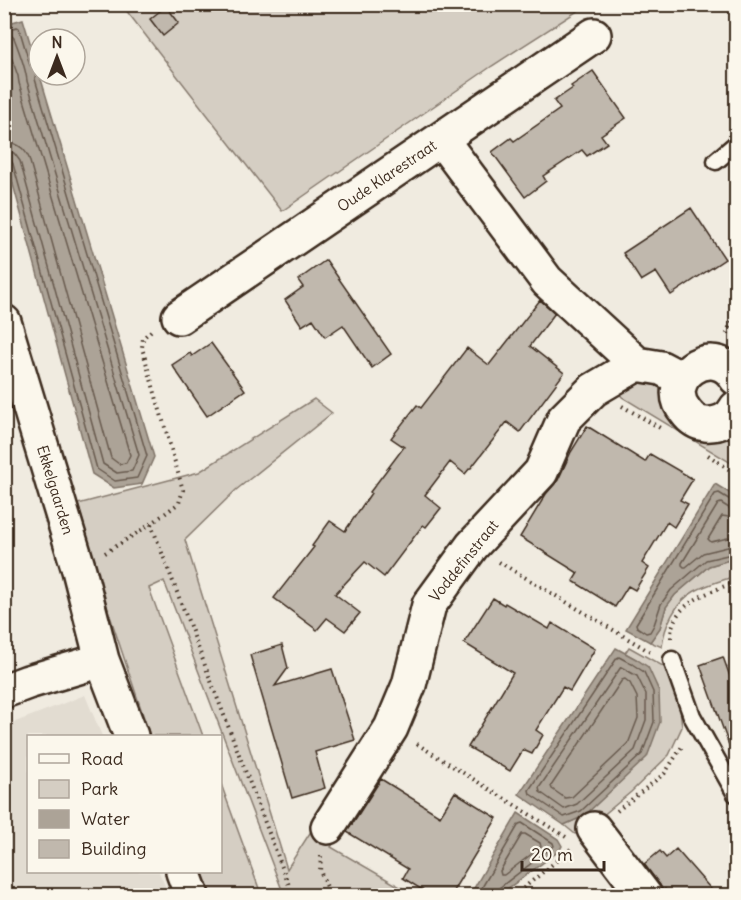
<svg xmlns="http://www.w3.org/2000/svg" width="741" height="900" font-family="Delius,sans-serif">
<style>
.built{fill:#e2dcd1}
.green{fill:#d5cec3;stroke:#887c70;stroke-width:1.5}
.water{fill:#aca397;stroke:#7f7367;stroke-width:1.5}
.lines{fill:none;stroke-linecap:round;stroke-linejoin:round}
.shore{stroke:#685a4e;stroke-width:1.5}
.building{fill:#c0b8ad;stroke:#3b2a1e;stroke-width:1.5}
.lane-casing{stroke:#3b2a1e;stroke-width:21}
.street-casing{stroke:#3b2a1e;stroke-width:38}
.path{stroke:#3b2a1e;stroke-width:4;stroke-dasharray:1.5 4.5;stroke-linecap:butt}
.lane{stroke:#fbf7ec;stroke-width:16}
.street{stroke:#fbf7ec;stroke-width:33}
.labels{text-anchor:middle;stroke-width:5;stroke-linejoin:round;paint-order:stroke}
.street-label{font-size:15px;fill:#3b2a1e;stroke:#fbf7ec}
</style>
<rect width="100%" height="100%" fill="#f0ebe0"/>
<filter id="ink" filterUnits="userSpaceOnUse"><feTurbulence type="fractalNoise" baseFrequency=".0167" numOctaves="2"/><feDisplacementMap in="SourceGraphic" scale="12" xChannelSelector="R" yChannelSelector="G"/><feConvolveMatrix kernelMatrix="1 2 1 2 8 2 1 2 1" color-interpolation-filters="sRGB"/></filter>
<g filter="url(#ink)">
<path class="built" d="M 85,695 L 102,736 L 28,736 L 28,872 L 159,872 L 169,895 L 5,895 L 5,726 Z"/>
<path class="green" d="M 122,5 L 587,5 L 492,66 L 282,211 Z
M 629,378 L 657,381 L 668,405 L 736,436 L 736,466 L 622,397 L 616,389 Z
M 314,399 L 332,413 L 236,490 L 185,540 L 287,869 L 315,825 L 338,836 L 331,847 L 414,895 L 284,895 L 164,581 L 149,588 L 203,736 L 150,736 L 107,607 L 78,504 L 199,472 Z
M 736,558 L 736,576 C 723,580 708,584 695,591 C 676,601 664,626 662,647 L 650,642 L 660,628 L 666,607 L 675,595 L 709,566 Z
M 629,647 L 663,666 L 670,673 L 679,699 L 682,727 L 669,755 L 631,792 L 584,831 L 575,834 L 564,825 L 584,816 L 636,659 L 625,653 Z
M 221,784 L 261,894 L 262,895 L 211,895 L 202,872 L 220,872 Z"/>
<path class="water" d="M 23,19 L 154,457 L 142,484 L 114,488 L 92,474 L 5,155 L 5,24 Z
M 715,484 L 736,497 L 736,558 L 709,566 L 675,595 L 666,607 L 660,628 L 650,642 L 626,629 Z
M 616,648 L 636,659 L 648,667 L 659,691 L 660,722 L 647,757 L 584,816 L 564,825 L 519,794 Z
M 518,813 L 558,839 L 562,846 L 559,851 L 499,895 L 470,895 Z"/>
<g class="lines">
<path class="shore" d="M 4,30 L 17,27 L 19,28 L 30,65 L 36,71 L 35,79 L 147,456 L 137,478 L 115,481 L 97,469 L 13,164 L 10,159 L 4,158
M 4,37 L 12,36 L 14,38 C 19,51 26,68 27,81 L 139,455 L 132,471 L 117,473 L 103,464 L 20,161 L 14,153 L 4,151
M 4,46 L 8,48 L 18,76 L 19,83 L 130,455 L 126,463 L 119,464 L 111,458 L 29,158 C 24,147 16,142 4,142
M 736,501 L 732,501 L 719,493 L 715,494 L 636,624 L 637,627 L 646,633 L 650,632 L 654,625 L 661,604 L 671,590 L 706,560 L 736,553
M 736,509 L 729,508 L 721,503 L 718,504 L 682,563 L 682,565 L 684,567 L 686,567 L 703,553 L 736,545
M 736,518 L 722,516 L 708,539 L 711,542 L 736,536
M 619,657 L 632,664 L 644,672 L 653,692 L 654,722 L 642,754 L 581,811 L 564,817 L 530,794 L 529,790 L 617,658 Z
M 621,667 L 637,676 L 646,694 L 646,720 L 635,750 L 577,804 L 564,809 L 540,792 L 539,788 Z
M 625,679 L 630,683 L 637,697 L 638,718 L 628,744 L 572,797 L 565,798 L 552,789 L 551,786 L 622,680 Z
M 522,834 L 525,834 L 540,843 L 541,847 L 504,875 L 501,875 L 500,871 Z
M 477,896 L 519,824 L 522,823 L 553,843 L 554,846 L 499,888 L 497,891 L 497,896"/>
</g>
<path class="building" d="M 166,6 L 179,23 L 163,36 L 150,19 Z
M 593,71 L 626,118 L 601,135 L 607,143 L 587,156 L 582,150 L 543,176 L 546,181 L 525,197 L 492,152 L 511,138 L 514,141 L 560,109 L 554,101 L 573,88 L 571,86 Z
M 691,208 L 725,259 L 671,295 L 656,272 L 641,281 L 623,253 Z
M 326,260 L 391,354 L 372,368 L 343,325 L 325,337 L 313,319 L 302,326 L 285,300 L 303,287 L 298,280 Z
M 540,300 L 555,313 L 530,346 L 564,373 L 520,432 L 507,422 L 471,468 L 470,468 L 465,474 L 450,462 L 425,495 L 441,508 L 426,527 L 423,525 L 384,577 L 365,562 L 335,594 L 360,613 L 345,631 L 327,618 L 317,630 L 274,598 L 314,547 L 312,546 L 330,521 L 345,531 L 371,493 L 370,492 L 404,447 L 391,438 L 417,405 L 421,408 L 467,348 L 489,365 Z
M 211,343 L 245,390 L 207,416 L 172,365 L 190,353 L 192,356 Z
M 587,426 L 645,462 L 650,454 L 693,479 L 680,500 L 688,504 L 674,527 L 667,522 L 642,563 L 649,568 L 635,590 L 628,586 L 615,607 L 573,581 L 578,573 L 520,537 L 546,494 L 558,480 L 571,452 Z
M 493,598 L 504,605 L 505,603 L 549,629 L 552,623 L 595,649 L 570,691 L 563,687 L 536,730 L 543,735 L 532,754 L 523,750 L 510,771 L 468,747 L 513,673 L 464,643 Z
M 282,645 L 288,668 L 275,686 L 332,669 L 355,740 L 315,752 L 325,788 L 292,798 L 250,655 Z
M 723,657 L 736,693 L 736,758 L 734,759 L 700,665 Z
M 381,779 L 440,816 L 455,792 L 497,818 L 450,896 L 432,896 L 403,878 L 408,869 L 347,832 Z
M 676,849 L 717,896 L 670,896 L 665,889 L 663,891 L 660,885 L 644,864 L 660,851 L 666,858 Z"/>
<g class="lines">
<g class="lane-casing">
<path id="lane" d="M 716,161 L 736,144
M 672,660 L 692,716 L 736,794"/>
</g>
<g class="street-casing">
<path id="street" d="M 441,139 L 547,281 L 637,364
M 179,317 L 594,35
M 4,322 L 79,570 L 102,660 L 131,736
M 736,378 C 713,339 658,380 686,412 C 691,419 697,423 705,424 C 718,425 730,420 736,408
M 4,691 L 28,682 L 102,660
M 328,827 L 391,728 L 409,685 L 429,605 L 472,546 L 541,472 L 564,419 L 593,390 L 637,364 L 661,368 L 682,379
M 594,829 L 645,896
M 183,872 L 192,896"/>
</g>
<path class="path" d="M 727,334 L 736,303
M 622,406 L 660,428
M 708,455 L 736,474
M 151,524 L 293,896
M 105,553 L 151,524 L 179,503 L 183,490 L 142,348 L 143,338 L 153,329
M 499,562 L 652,653
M 671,638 C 670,603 710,592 736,582
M 417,744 L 566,837
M 617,811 L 665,773 L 683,745
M 321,856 L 320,871 L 331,896
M 514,896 L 572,848"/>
<use href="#lane" class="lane"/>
<use href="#street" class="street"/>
</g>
</g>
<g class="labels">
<g class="street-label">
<text transform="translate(387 176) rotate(-34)" y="5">Oude Klarestraat</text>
<text transform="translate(55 490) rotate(73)" y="5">Ekkelgaarden</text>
<text transform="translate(464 561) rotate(-51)" y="5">Voddefinstraat</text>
</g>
</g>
<rect width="741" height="900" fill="none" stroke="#fbf7ec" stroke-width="24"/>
<rect x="12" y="12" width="717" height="876" fill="none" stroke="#3b2a1e" stroke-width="2" filter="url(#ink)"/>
<rect x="27" y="735" width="195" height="138" fill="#fbf7ec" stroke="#aea59a" stroke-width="1.5"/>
<rect x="39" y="754" width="30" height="9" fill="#fbf7ec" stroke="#aea59a" stroke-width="1.5"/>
<text x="81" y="765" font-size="18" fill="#3b2a1e">Road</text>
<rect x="39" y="780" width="30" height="18" fill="#d5cec3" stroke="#aea59a" stroke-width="1.5"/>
<text x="81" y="795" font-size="18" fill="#3b2a1e">Park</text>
<rect x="39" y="810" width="30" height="18" fill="#aca397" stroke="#aea59a" stroke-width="1.5"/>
<text x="81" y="825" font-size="18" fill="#3b2a1e">Water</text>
<rect x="39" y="840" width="30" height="18" fill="#c0b8ad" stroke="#aea59a" stroke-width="1.5"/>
<text x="81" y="855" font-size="18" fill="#3b2a1e">Building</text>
<g transform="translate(57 57)"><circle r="28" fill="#fbf7ec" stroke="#aea59a" stroke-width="1.5"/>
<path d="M0-4.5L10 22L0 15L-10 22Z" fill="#3b2a1e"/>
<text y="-9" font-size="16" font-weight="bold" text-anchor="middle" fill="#3b2a1e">N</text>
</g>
<path d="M522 861v9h82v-9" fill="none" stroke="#3b2a1e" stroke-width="3"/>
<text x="531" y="861" font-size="18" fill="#3b2a1e" stroke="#fbf7ec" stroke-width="4.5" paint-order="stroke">20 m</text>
</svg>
